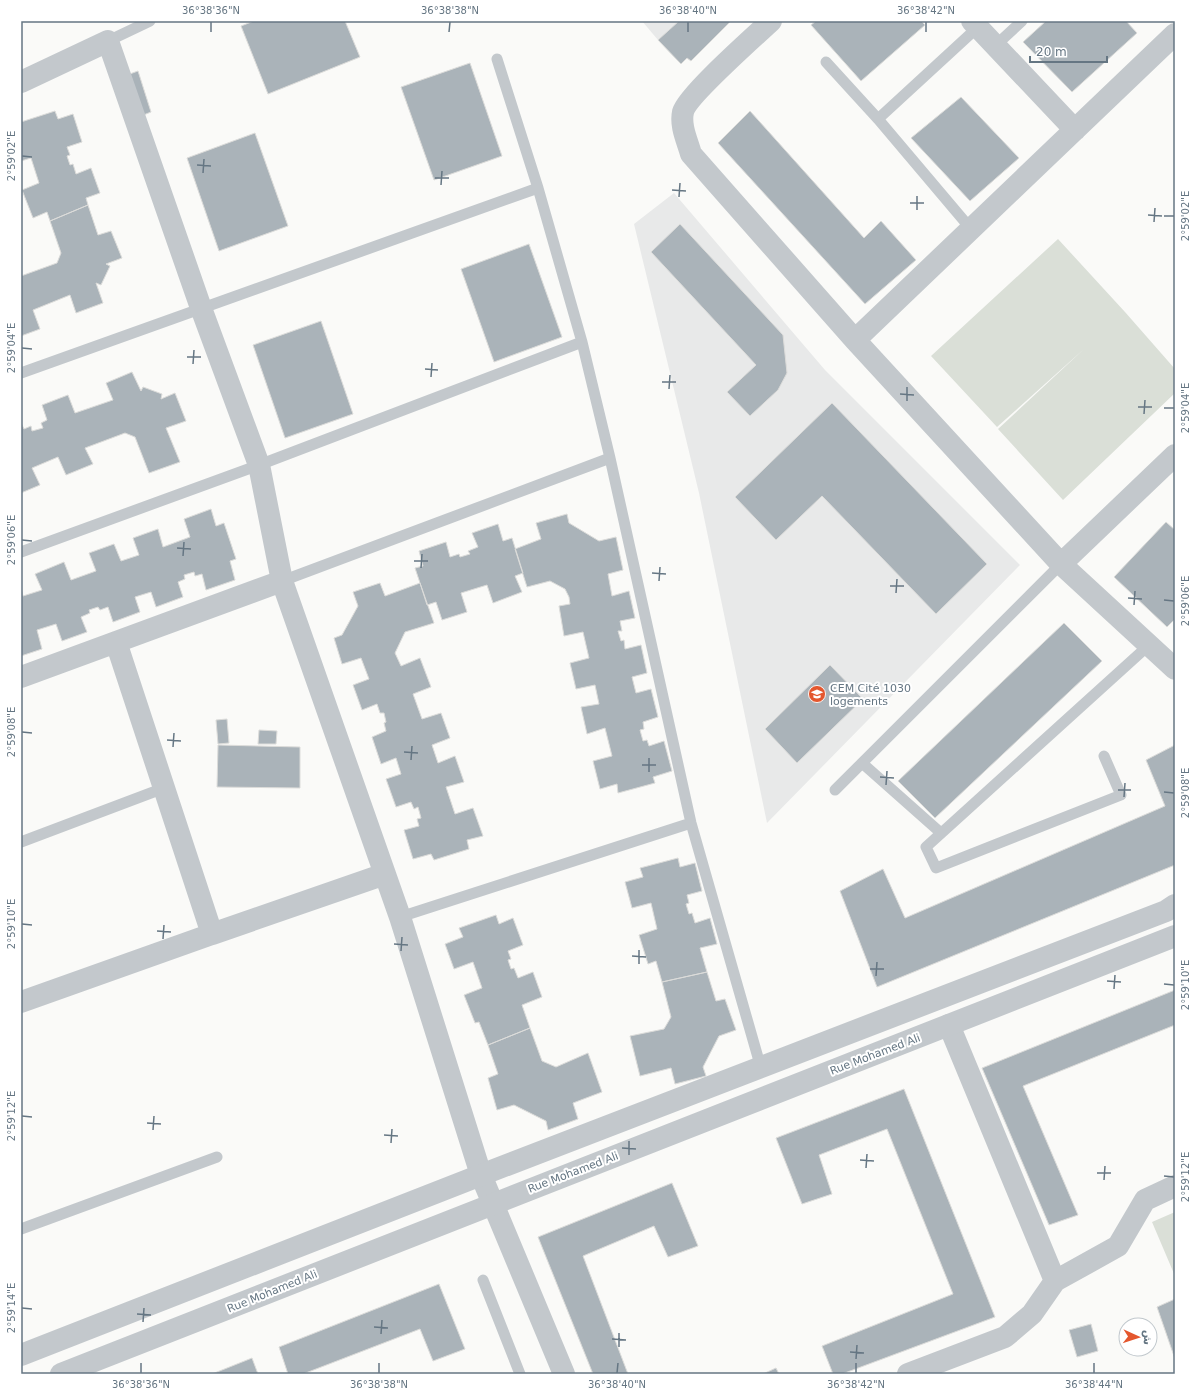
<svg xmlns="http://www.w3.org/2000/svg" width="1196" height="1395" font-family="'DejaVu Sans','Noto Sans Arabic',sans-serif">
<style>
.built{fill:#e8e9e9}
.green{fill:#dadfd7}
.building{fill:#aab3b9;stroke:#dcdcda}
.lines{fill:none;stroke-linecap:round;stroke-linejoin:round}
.service{stroke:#c3c8cc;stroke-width:11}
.minor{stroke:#c3c8cc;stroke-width:22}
.tertiary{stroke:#c3c8cc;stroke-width:22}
.ticks{fill:none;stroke:#657683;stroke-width:1.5}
.labels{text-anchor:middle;stroke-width:4;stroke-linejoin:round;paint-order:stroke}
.poi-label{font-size:11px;fill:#657683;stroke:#fff;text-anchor:start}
.street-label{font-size:11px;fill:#657683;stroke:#fff}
.neatline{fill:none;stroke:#657683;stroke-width:1.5}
.ticks-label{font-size:10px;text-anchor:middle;fill:#657683}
</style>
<rect width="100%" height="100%" fill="#fafaf8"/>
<path class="built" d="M 642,21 L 731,21 L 691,61 L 687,58 L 681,64 L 658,40 Z
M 674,193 L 825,370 L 1020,565 L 767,823 L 699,493 L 634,224 Z"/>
<path class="green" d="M 1058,239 L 1125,312 L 1175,369 L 1175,393 L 1063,500 L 998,429 L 1084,349 L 997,427 L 931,356 Z
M 1175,1212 L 1175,1276 L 1152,1222 Z"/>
<path class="building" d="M 254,21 L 345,21 L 360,57 L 268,94 L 241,26 Z
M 679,21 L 731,21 L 691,61 L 687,58 L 681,64 L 658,40 Z
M 816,21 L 921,21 L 925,25 L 861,81 L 811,25 Z
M 1046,21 L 1126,21 L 1137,33 L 1072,92 L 1023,42 Z
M 470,63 L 502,156 L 434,180 L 401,87 Z
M 138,71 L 151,112 L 141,116 L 127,75 Z
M 961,97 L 1019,158 L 970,201 L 911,138 Z
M 55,111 L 58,119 L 73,114 L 82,142 L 67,147 L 70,155 L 67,156 L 70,165 L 73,164 L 76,174 L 91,168 L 100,193 L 86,198 L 88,205 L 50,221 L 47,212 L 33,218 L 22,190 L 39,183 L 31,158 L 21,161 L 21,122 Z
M 750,111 L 864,238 L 881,221 L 916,260 L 865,304 L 718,143 Z
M 255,133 L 288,226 L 219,251 L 187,158 Z
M 88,205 L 98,235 L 111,231 L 122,258 L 106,264 L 110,266 L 101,285 L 96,283 L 103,303 L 76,313 L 70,295 L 33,310 L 40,329 L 21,336 L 21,276 L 57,263 L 61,253 L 50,221 Z
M 680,224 L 783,335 L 787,373 L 778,390 L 750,416 L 727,392 L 756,365 L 651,252 Z
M 529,244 L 562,337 L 494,362 L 461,269 Z
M 321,321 L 353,414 L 285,438 L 253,345 Z
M 132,372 L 141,391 L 143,387 L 162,394 L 161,399 L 175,393 L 186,421 L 166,428 L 180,462 L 149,473 L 135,437 L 125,433 L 85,448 L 93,464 L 66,475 L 58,457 L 32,468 L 40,485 L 21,493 L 21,423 L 24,429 L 31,426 L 32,431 L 43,428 L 41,423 L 47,420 L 42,405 L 68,395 L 75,413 L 113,400 L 106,383 Z
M 832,403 L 987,564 L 936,614 L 822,496 L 776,540 L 735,497 Z
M 211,509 L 216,526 L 224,523 L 236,559 L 230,561 L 235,580 L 206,590 L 202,574 L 195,576 L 194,572 L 184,575 L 185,579 L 178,582 L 183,597 L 156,607 L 151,592 L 135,597 L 140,612 L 113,622 L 108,607 L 100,610 L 98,607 L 89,610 L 90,613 L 81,617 L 87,632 L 62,641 L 56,624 L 37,630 L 42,649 L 21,656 L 21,588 L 23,596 L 42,590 L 35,574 L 64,562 L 71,580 L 96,571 L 89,553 L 114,544 L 121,561 L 139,555 L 133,538 L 158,529 L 163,547 L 190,537 L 184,519 Z
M 567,514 L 569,523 L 599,541 L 616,537 L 623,570 L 608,574 L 612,596 L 629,591 L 635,618 L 620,621 L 622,631 L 618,631 L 621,641 L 624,640 L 625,649 L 641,645 L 647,673 L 632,677 L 636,693 L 651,689 L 658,717 L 643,722 L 644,729 L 640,730 L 643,741 L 647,740 L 649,746 L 664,741 L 672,771 L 653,777 L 655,783 L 618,793 L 617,784 L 600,789 L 593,761 L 612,756 L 605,728 L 587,734 L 581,707 L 599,704 L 595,685 L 576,689 L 570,663 L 589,658 L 583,632 L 564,636 L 559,606 L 570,604 L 569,597 L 565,589 L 550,581 L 527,587 L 515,549 L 541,539 L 536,523 Z
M 1166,522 L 1175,530 L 1175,619 L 1167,627 L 1114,577 Z
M 498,524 L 503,541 L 512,538 L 523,573 L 515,576 L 522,592 L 493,603 L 487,585 L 461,593 L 467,612 L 442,620 L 436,602 L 427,605 L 420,583 L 415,568 L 423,566 L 419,551 L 446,542 L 450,557 L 459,554 L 460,557 L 470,554 L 468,551 L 478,547 L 472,533 Z
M 380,583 L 385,596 L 420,583 L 434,623 L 405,632 L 395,653 L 401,666 L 420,658 L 431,687 L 413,694 L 422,719 L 441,713 L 450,738 L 432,745 L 438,763 L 455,756 L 464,782 L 446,787 L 455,814 L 473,808 L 483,836 L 467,840 L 469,849 L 434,860 L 431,854 L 413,859 L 404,830 L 419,826 L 417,819 L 421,818 L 418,807 L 414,809 L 411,802 L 396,807 L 386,779 L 401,774 L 396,758 L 381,764 L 372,737 L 386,731 L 384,723 L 386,722 L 384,713 L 380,713 L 377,704 L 362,710 L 353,685 L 369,679 L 361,658 L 342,664 L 334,638 L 342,635 L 358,606 L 353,592 Z
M 1064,623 L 1102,661 L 935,818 L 898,781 Z
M 830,665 L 863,699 L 797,763 L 765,729 Z
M 227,719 L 229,743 L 218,744 L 216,720 Z
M 259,730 L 277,731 L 276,744 L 258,744 Z
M 218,745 L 300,747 L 300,788 L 217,787 Z
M 1175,745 L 1175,865 L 877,987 L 840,891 L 883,869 L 905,918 L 1165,806 L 1146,760 Z
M 678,858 L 680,867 L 695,863 L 702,891 L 687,895 L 689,903 L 686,904 L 689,914 L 692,913 L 695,923 L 710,918 L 717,944 L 700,948 L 707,972 L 662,982 L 656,961 L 648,964 L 639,935 L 657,929 L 651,903 L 632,908 L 625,882 L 643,877 L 640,868 Z
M 496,915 L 499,924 L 513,918 L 523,945 L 508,951 L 511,959 L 508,960 L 511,969 L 514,968 L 518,978 L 533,972 L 542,997 L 522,1005 L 530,1028 L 488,1045 L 479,1022 L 475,1023 L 464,995 L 482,988 L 473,962 L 454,969 L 445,944 L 463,937 L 459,928 Z
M 707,972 L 716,1001 L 725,999 L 736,1030 L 719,1036 L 703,1067 L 706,1076 L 675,1084 L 671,1068 L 640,1076 L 630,1036 L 664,1029 L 671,1017 L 662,982 Z
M 1175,990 L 1175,1025 L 1023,1086 L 1078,1215 L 1049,1225 L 982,1068 Z
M 530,1028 L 542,1061 L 556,1067 L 588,1053 L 602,1092 L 573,1103 L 578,1119 L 548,1130 L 546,1121 L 514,1105 L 497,1110 L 488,1078 L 498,1074 L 488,1045 Z
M 904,1089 L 995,1317 L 842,1374 L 833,1374 L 822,1346 L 953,1294 L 887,1129 L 819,1155 L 832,1194 L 802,1204 L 776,1138 Z
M 672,1183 L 698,1246 L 668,1257 L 654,1226 L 583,1256 L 628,1374 L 593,1374 L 538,1237 Z
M 439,1284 L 465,1349 L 433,1361 L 420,1329 L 303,1374 L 288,1374 L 279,1347 Z
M 1175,1299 L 1175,1359 L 1157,1307 Z
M 1091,1324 L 1098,1351 L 1077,1357 L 1069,1330 Z
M 252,1358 L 258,1374 L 212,1374 Z
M 776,1368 L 779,1374 L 763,1374 Z"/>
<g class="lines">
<path class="service" d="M 108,41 L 150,21
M 995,46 L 1022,21
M 497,59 L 538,188 L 582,342 L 610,458 L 691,823 L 761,1068
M 826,62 L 878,119 L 971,229
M 878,119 L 978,27
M 21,373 L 538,188
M 21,552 L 259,465 L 582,342
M 282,581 L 610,458
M 1104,756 L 1121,795 L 936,868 L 926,847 L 1149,645
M 862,763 L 941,833
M 835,790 L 1061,564
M 21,842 L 164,788
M 400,917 L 691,823
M 21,1229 L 217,1157
M 483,1280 L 520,1374"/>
<path class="minor" d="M 771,21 C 755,36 687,96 683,112 C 680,126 687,140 691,154 L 855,340 L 1061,564 L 1175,669
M 972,21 L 1075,130
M 21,82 L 108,41 L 201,308 L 259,465 L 282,581 L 400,917 L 481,1175 L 564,1374
M 855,340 L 1175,34
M 1061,564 L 1175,455
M 116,642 L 212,934 L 385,874
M 21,677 L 282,581
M 21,1002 L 212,934
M 949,1025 L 1055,1281
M 908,1374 L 1005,1337 L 1032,1314 L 1055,1281 L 1118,1246 L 1145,1200 L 1175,1186"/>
<path class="tertiary" d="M 21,1355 L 481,1175 L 1166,911 L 1175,905
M 61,1374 L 1175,936"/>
</g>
<path class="ticks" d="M 211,32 L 211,22M 449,32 L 450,22M 688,32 L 688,22M 926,32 L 926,22M 22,156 L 32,157M 197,165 L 211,166M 203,173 L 204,159M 435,178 L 449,178M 441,185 L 442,171M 672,190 L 686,191M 679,197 L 680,183M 910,203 L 924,203M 917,210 L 917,196M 1148,215 L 1162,216M 1164,216 L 1174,216M 1154,222 L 1155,208M 22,348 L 32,349M 187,357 L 201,357M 193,364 L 194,350M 425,369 L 438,370M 431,377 L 432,363M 662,382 L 676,382M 669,389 L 670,375M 900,394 L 914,395M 907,401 L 907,387M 1138,407 L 1152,407M 1164,408 L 1174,408M 1144,414 L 1145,400M 22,540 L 32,541M 177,548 L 191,549M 183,556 L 184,542M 414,561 L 428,561M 421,568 L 422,554M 652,573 L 666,574M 659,581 L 660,567M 890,586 L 904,586M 896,593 L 897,579M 1128,598 L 1142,599M 1164,600 L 1174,601M 1134,605 L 1135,591M 22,732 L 32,733M 167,740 L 181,741M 173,747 L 174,733M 404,752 L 418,753M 411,760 L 412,746M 642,765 L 656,765M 649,772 L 649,758M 880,777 L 894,778M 886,785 L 887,771M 1118,790 L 1131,790M 1164,792 L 1174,793M 1124,797 L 1125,783M 22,924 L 32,925M 157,931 L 171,932M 163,939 L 164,925M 394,944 L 408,945M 401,951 L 402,937M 632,956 L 646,957M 639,964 L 639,950M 870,969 L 884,969M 876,976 L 877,962M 1107,981 L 1121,982M 1164,984 L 1174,985M 1114,989 L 1115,975M 22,1116 L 32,1117M 147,1123 L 161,1124M 153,1130 L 154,1116M 384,1135 L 398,1136M 391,1143 L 392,1129M 622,1148 L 636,1149M 629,1155 L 629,1141M 860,1160 L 874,1161M 866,1168 L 867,1154M 1097,1173 L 1111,1173M 1164,1176 L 1174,1177M 1104,1180 L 1105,1166M 22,1308 L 32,1309M 137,1314 L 151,1315M 143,1322 L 144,1308M 374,1327 L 388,1328M 381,1334 L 382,1320M 612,1339 L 626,1340M 619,1347 L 619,1333M 850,1352 L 864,1353M 856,1359 L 857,1345M 141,1373 L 141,1363M 379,1373 L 379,1363M 617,1373 L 618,1363M 856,1373 L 856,1363M 1094,1373 L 1094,1363"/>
<defs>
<g id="school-disc" transform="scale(0.9)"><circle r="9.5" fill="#e4572e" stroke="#fff"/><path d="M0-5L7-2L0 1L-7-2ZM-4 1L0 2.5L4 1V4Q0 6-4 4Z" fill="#fff"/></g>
</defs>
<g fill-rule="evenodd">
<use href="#school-disc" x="817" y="694"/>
</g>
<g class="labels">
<g class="poi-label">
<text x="830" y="692">CEM Cité 1030<tspan x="830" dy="13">logements</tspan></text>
</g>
<g class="street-label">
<text transform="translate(875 1054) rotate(-21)" y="4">Rue Mohamed Ali</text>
<text transform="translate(573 1172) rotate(-21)" y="4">Rue Mohamed Ali</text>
<text transform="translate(272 1291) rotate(-22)" y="4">Rue Mohamed Ali</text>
</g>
</g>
<rect width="1196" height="1395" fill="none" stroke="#ffffff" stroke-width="44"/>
<g transform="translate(1138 1337) rotate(93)"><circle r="19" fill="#ffffff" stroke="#c1c8cd"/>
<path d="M0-3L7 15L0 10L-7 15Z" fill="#e4572e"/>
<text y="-6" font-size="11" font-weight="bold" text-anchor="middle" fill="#657683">ش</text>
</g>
<path d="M1030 56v6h77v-6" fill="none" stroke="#657683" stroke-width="2"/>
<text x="1036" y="56" font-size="12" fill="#657683" stroke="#ffffff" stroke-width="3" paint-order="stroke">20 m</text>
<rect x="22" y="22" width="1152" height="1351" class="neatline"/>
<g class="ticks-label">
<text x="211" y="14">36°38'36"N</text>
<text x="450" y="14">36°38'38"N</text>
<text x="688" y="14">36°38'40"N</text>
<text x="926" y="14">36°38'42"N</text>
<text transform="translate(11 156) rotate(-90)" y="4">2°59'02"E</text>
<text transform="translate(1185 216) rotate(-90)" y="4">2°59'02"E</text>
<text transform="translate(11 348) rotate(-90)" y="4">2°59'04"E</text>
<text transform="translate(1185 408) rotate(-90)" y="4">2°59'04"E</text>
<text transform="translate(11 540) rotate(-90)" y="4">2°59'06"E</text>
<text transform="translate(1185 601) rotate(-90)" y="4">2°59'06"E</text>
<text transform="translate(11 732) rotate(-90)" y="4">2°59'08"E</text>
<text transform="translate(1185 793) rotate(-90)" y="4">2°59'08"E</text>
<text transform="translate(11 924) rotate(-90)" y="4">2°59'10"E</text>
<text transform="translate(1185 985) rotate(-90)" y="4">2°59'10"E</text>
<text transform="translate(11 1116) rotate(-90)" y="4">2°59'12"E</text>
<text transform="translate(1185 1177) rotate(-90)" y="4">2°59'12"E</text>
<text transform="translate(11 1308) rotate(-90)" y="4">2°59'14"E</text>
<text x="141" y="1388">36°38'36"N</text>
<text x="379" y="1388">36°38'38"N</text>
<text x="617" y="1388">36°38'40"N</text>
<text x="856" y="1388">36°38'42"N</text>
<text x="1094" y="1388">36°38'44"N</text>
</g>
</svg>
